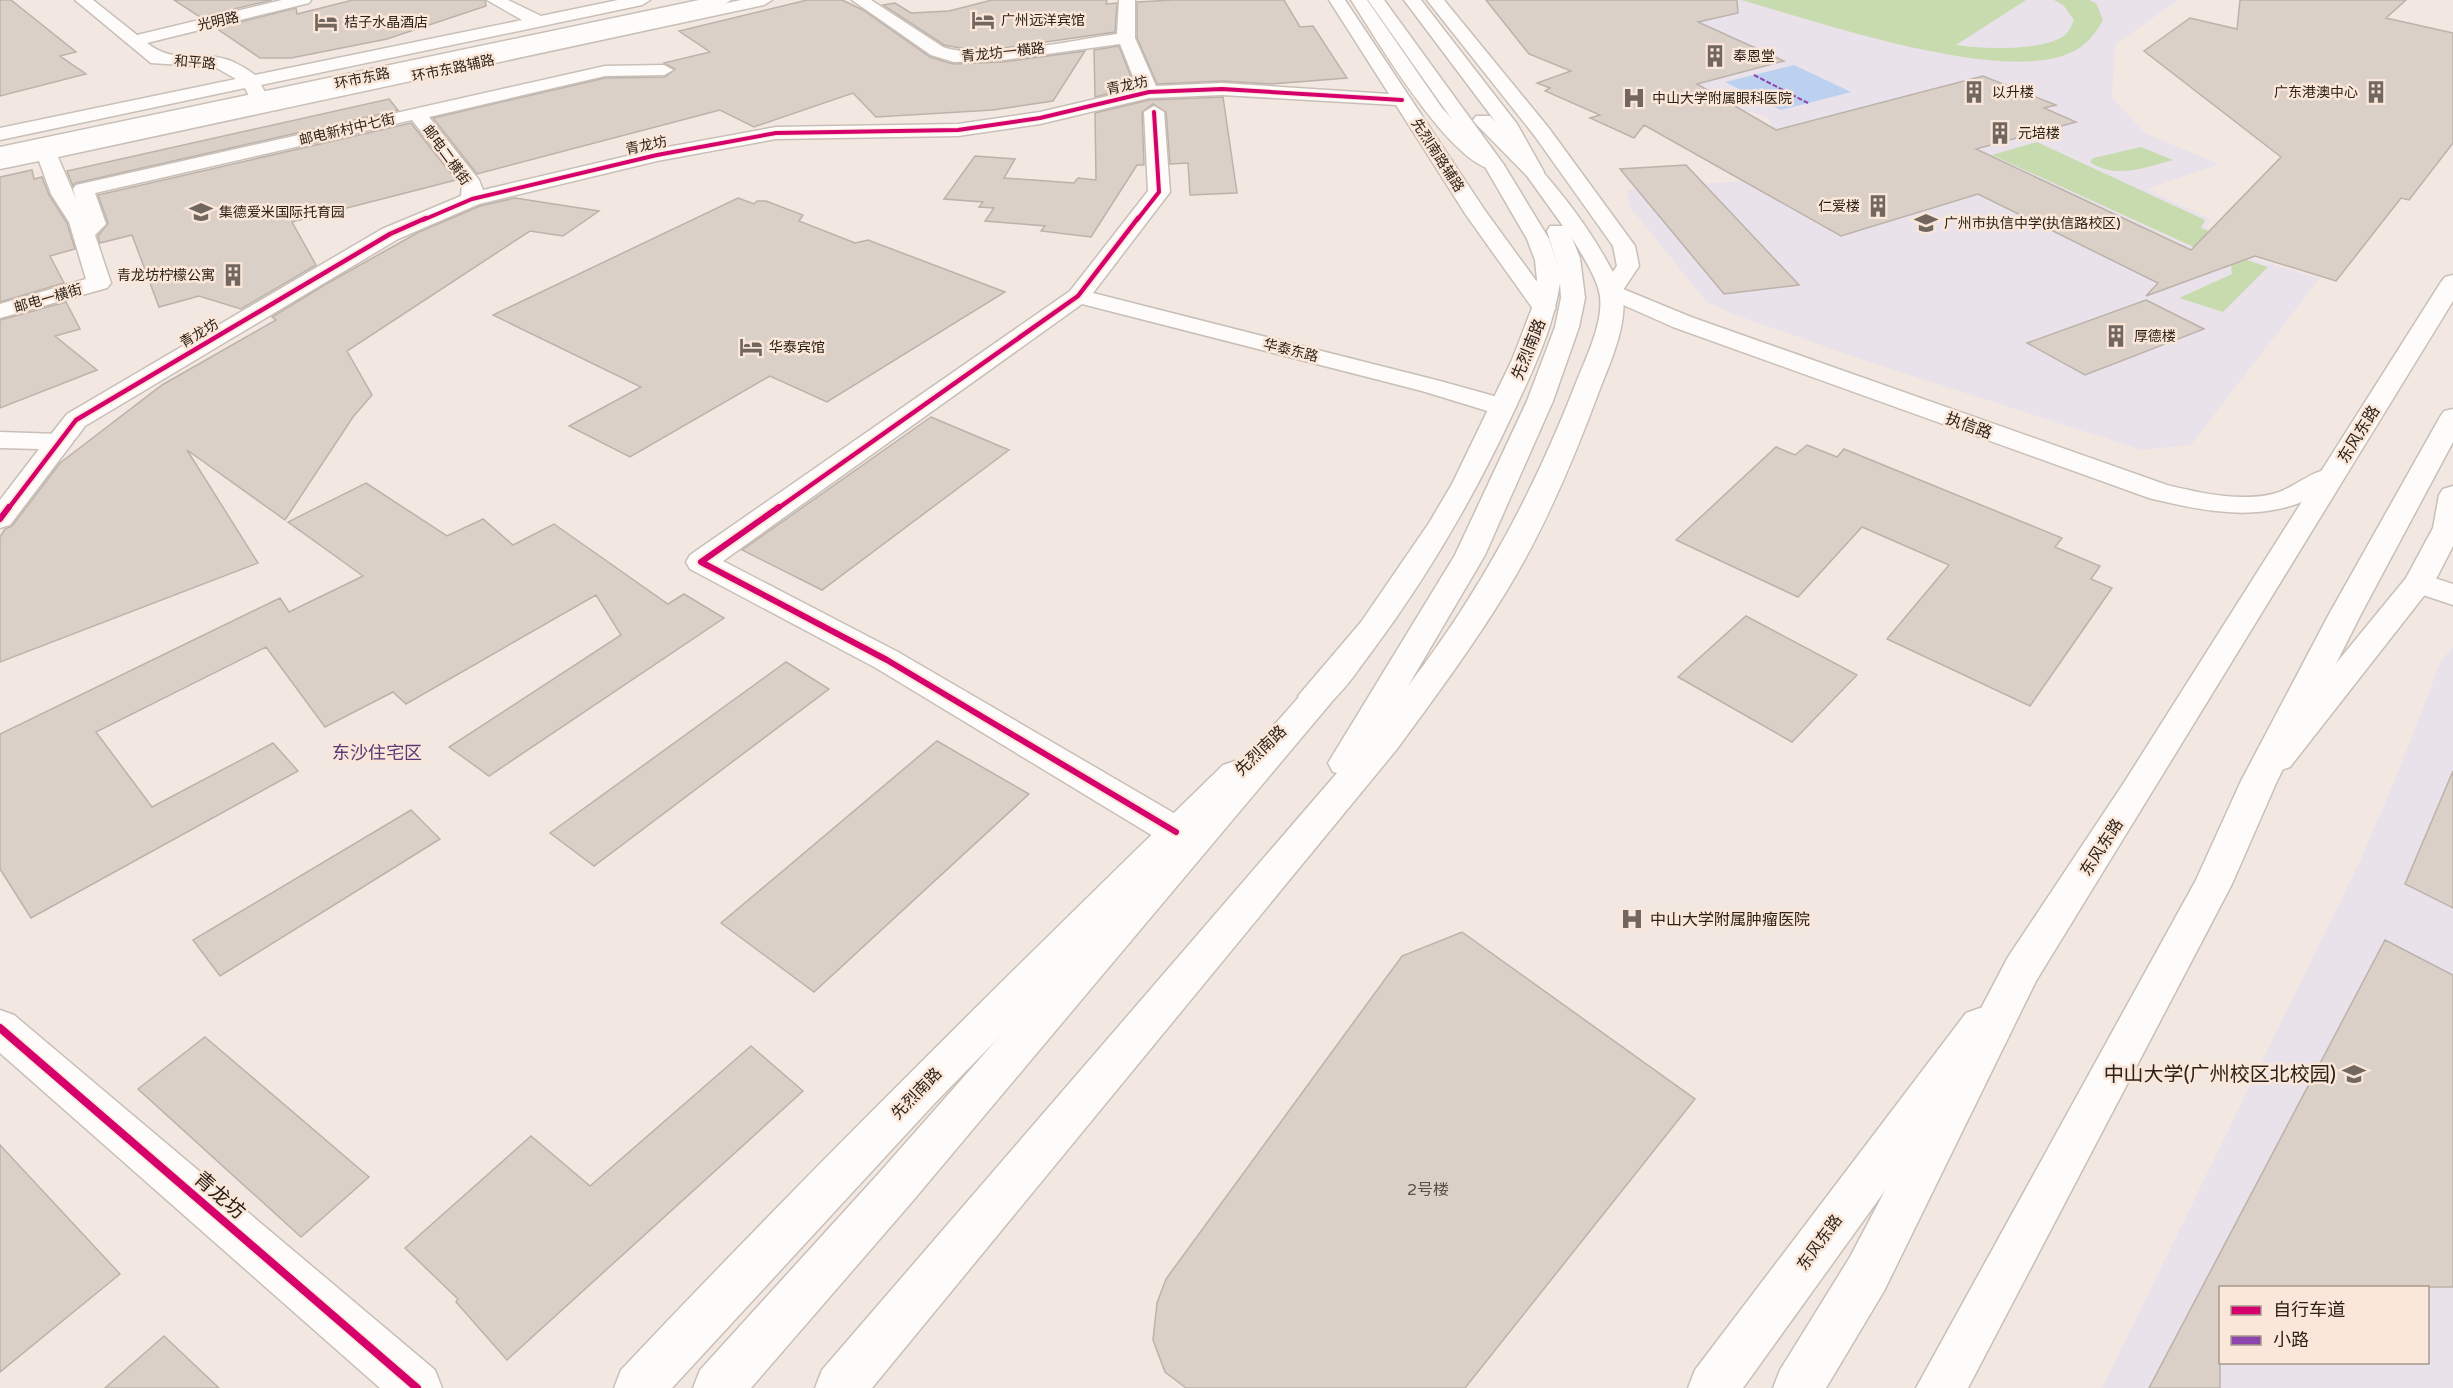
<svg xmlns="http://www.w3.org/2000/svg" width="2453" height="1388" font-family="'Varela Round','Noto Sans SC',sans-serif">
<style>
.education{fill:#e9e2eb;fill-rule:evenodd}
.green{fill:#c8dbae}
.water{fill:#bcd0ef}
.building{fill:#dad0c8;stroke:#bcb2aa;stroke-width:1.5}
.lines{fill:none;stroke-linecap:round;stroke-linejoin:round}
.street-casing{stroke:#c9bfb7;stroke-width:3}
.secondary-casing{stroke:#c9bfb7;stroke-width:3}
.primary-casing{stroke:#c9bfb7;stroke-width:3}
.highway-casing{stroke:#c9bfb7;stroke-width:3}
.street{fill:#fdfcfa;fill-rule:evenodd}
.secondary{fill:#fdfcfa;fill-rule:evenodd}
.primary{fill:#fdfcfa;fill-rule:evenodd}
.highway{fill:#fdfcfa;fill-rule:evenodd}
.quiet{stroke:#8e44ad;stroke-width:2;stroke-dasharray:5 2;stroke-linecap:butt}
.cycleway-far3-casing{stroke:#fae7d9;stroke-width:6}
.cycleway-far2-casing{stroke:#fae7d9;stroke-width:8}
.cycleway-far1-casing{stroke:#fae7d9;stroke-width:10}
.cycleway-casing{stroke:#fae7d9;stroke-width:11}
.cycleway-far3{stroke:#d6006c;stroke-width:4}
.cycleway-far2{stroke:#d6006c;stroke-width:4.5}
.cycleway-far1{stroke:#d6006c;stroke-width:6}
.cycleway{stroke:#d6006c;stroke-width:8}
.labels{text-anchor:middle;stroke-width:5;stroke-linejoin:round;paint-order:stroke}
.far-poi-label{font-size:14px;fill:#2d2219;stroke:#fae7d9;text-anchor:start}
.far-street-label{font-size:14px;fill:#2d2219;stroke:#fae7d9}
.street-label{font-size:16px;fill:#2d2219;stroke:#fae7d9}
.poi-label{font-size:16px;fill:#2d2219;stroke:#fae7d9;text-anchor:start}
.near-number-label{font-size:16px;fill:#584e45}
.neighbourhood-label{font-size:18px;fill:#553b77;stroke:#fae7d9}
.near-poi-label{font-size:20px;fill:#2d2219;stroke:#fae7d9;text-anchor:end}
.near-street-label{font-size:20px;fill:#2d2219;stroke:#fae7d9}
</style>
<rect width="100%" height="100%" fill="#f2e8e1"/>
<path class="education" d="M 1627,0 L 2178,0 L 2115,45 L 2112,97 L 2145,133 L 2219,164 L 2147,189 L 2210,219 L 2207,228 L 2228,235 L 2221,248 L 2319,279 L 2191,445 L 2142,450 L 1869,362 L 1735,315 L 1706,301 L 1629,206 L 1628,190 L 1766,179 L 1779,148 L 1767,116 L 1744,111 L 1698,84 L 1634,60 Z
M 2453,647 L 2453,1388 L 2102,1388 L 2360,861 L 2401,765 L 2441,661 ZM 2220,1288 L 2428,1288 L 2428,1362 L 2220,1362 Z"/>
<path class="green" d="M 1741,0 L 2026,0 L 1956,45 C 1980,49 2049,52 2067,33 C 2070,30 2072,24 2074,20 L 2064,6 L 2054,0 L 2089,0 L 2096,3 L 2103,20 C 2095,34 2087,45 2072,52 C 2002,86 1817,21 1741,0 Z
M 2037,142 L 2205,220 L 2201,228 L 2220,235 L 2210,248 L 2268,267 L 2223,312 L 2179,298 L 2232,274 L 2231,264 L 1992,155 Z
M 2141,147 L 2173,160 C 2146,167 2115,180 2090,162 L 2093,158 Z"/>
<path class="water" d="M 1794,65 L 1851,92 L 1781,110 L 1725,82 Z"/>
<path class="building" d="M 0,0 L 11,0 L 76,52 L 60,56 L 86,74 L 0,96 Z
M 174,0 L 272,0 L 200,17 Z
M 353,0 L 485,0 L 486,6 L 387,39 L 291,58 L 260,58 L 216,28 L 296,8 L 297,14 Z
M 807,0 L 842,0 L 863,10 L 930,57 L 953,64 L 1003,62 L 1085,51 L 1053,101 L 993,110 L 876,117 L 853,93 L 754,127 L 720,110 L 477,174 L 433,118 L 605,78 L 665,77 L 675,69 L 664,63 L 710,52 L 679,31 Z
M 992,0 L 1107,0 L 1106,4 L 1117,3 L 1115,32 L 1004,48 L 960,48 L 944,45 L 883,5 L 895,3 L 911,13 L 949,11 Z
M 1173,0 L 1284,0 L 1300,27 L 1313,26 L 1347,78 L 1271,84 L 1222,81 L 1157,84 L 1137,38 L 1137,2 Z
M 1486,0 L 1737,0 L 1738,13 L 1698,22 L 1784,61 L 1697,84 L 1776,130 L 1983,76 L 2056,105 L 2044,108 L 2076,122 L 1976,149 L 2191,250 L 2281,157 L 2144,51 L 2190,18 L 2237,29 L 2240,0 L 2406,0 L 2386,18 L 2453,33 L 2453,143 L 2409,200 L 2401,198 L 2336,281 L 2255,256 L 2146,296 L 2158,283 L 1978,194 L 1841,236 L 1644,125 L 1634,138 L 1590,118 L 1600,115 L 1545,91 L 1550,88 L 1537,83 L 1571,71 L 1529,54 Z
M 1119,46 L 1135,87 L 1095,97 L 1094,50 Z
M 1223,97 L 1237,193 L 1190,195 L 1188,163 L 1170,164 L 1166,112 L 1153,104 L 1142,112 L 1144,165 L 1137,165 L 1091,237 L 1041,231 L 1045,226 L 985,221 L 994,208 L 979,207 L 983,202 L 944,199 L 975,156 L 1015,159 L 1004,178 L 1074,183 L 1078,178 L 1096,180 L 1095,113 L 1149,100 Z
M 389,99 L 398,110 L 76,183 L 73,186 L 67,171 Z
M 411,123 L 456,180 L 292,222 L 316,265 L 241,309 L 199,296 L 159,307 L 132,235 L 100,243 L 98,236 L 108,223 L 98,195 Z
M 1686,165 L 1799,285 L 1724,294 L 1620,169 Z
M 32,170 L 34,179 L 42,177 L 49,195 L 67,223 L 75,249 L 50,256 L 64,283 L 0,302 L 0,177 Z
M 515,198 L 599,211 L 563,236 L 530,231 L 347,351 L 372,395 L 353,417 L 285,520 L 187,450 L 258,563 L 0,662 L 0,537 L 5,529 L 12,526 L 60,463 L 162,385 L 276,320 L 272,317 L 326,284 L 419,232 L 480,206 Z
M 738,198 L 754,204 L 757,201 L 766,201 L 803,215 L 799,221 L 855,243 L 868,240 L 1005,292 L 827,402 L 770,376 L 630,457 L 569,426 L 641,387 L 493,315 Z
M 2146,300 L 2204,329 L 2085,375 L 2027,343 Z
M 66,302 L 80,329 L 55,336 L 97,370 L 0,408 L 0,320 Z
M 931,417 L 1009,450 L 822,590 L 742,550 Z
M 1807,445 L 1837,457 L 1844,449 L 2062,538 L 2055,547 L 2100,566 L 2091,579 L 2112,588 L 2030,706 L 1887,639 L 1949,565 L 1862,527 L 1798,597 L 1676,540 L 1776,447 L 1795,455 Z
M 366,483 L 447,536 L 483,519 L 513,545 L 554,524 L 668,604 L 684,594 L 724,618 L 489,776 L 449,747 L 621,635 L 596,595 L 406,704 L 393,692 L 325,727 L 266,647 L 96,732 L 152,807 L 273,743 L 298,771 L 31,918 L 0,869 L 0,734 L 280,598 L 289,612 L 363,576 L 288,522 Z
M 1746,616 L 1857,675 L 1792,742 L 1678,677 Z
M 786,662 L 829,689 L 594,866 L 550,833 Z
M 937,741 L 1029,794 L 814,992 L 721,923 Z
M 2453,771 L 2453,908 L 2405,884 Z
M 411,810 L 440,839 L 220,976 L 193,940 Z
M 1462,932 L 1695,1099 L 1465,1388 L 1186,1388 L 1165,1372 L 1153,1340 L 1157,1303 L 1166,1279 L 1402,956 Z
M 2385,940 L 2453,975 L 2453,1287 L 2220,1287 L 2220,1388 L 2149,1388 Z
M 205,1037 L 369,1177 L 301,1237 L 138,1089 Z
M 751,1046 L 803,1091 L 507,1360 L 456,1302 L 458,1299 L 405,1248 L 531,1136 L 590,1186 Z
M 0,1145 L 120,1274 L 0,1372 Z
M 164,1336 L 219,1388 L 105,1388 Z"/>
<g class="lines">
<g class="street-casing">
<path id="street" d="M 75,0 L 93,0 L 137,35 L 282,0 L 311,0 L 309,3 L 147,43 C 171,62 188,53 216,57 C 231,59 243,66 255,75 L 522,20 L 487,0 L 508,0 L 541,16 L 618,0 L 650,0 L 642,5 L 261,85 L 265,92 L 256,98 L 249,96 L 245,88 L 0,140 L 0,128 L 236,79 L 215,67 L 151,63 Z
M 741,0 L 772,0 L 764,5 L 58,157 L 76,199 L 73,189 L 76,185 L 605,66 L 664,65 L 673,70 L 664,75 L 605,76 L 429,117 L 479,180 L 483,190 L 657,149 L 776,127 L 958,124 L 1040,112 L 1138,89 L 1120,44 L 1003,60 L 954,62 L 931,55 L 852,0 L 871,0 L 943,47 C 983,61 1073,40 1117,34 L 1119,0 L 1135,0 L 1135,38 L 1156,86 L 1222,83 L 1389,94 L 1329,0 L 1345,0 L 1486,212 L 1556,308 L 1552,313 L 1536,313 L 1466,215 L 1396,105 L 1222,95 L 1149,98 L 1040,124 L 958,136 L 776,139 L 657,161 L 479,204 L 398,239 L 85,426 C 74,440 69,453 49,448 L 45,442 L 67,414 L 382,229 L 461,196 L 462,184 L 412,120 L 95,193 L 106,224 L 95,235 L 111,283 L 107,288 L 0,318 L 0,304 L 86,279 L 69,222 L 51,194 L 39,161 L 0,169 L 0,157 Z
M 1427,0 L 1444,0 L 1548,127 L 1635,246 L 1639,266 L 1619,296 L 1603,296 L 1599,291 L 1617,266 L 1613,246 L 1534,135 Z
M 1154,106 L 1164,112 L 1170,192 L 1093,293 L 1440,381 L 1512,401 L 1516,407 L 1512,413 L 1503,415 L 1494,413 L 1422,391 L 1082,304 L 723,561 L 898,652 L 1189,822 L 1194,832 L 1189,842 L 1176,846 L 1163,842 L 876,668 L 690,569 L 686,562 L 690,555 L 1070,291 L 1148,191 L 1144,112 Z
M 2419,573 L 2453,584 L 2453,605 L 2408,590 L 2404,583 L 2408,576 Z"/>
</g>
<g class="secondary-casing">
<path id="secondary" d="M 1351,0 L 1367,0 L 1442,108 L 1460,128 L 1504,165 L 1501,169 C 1458,180 1373,33 1351,0 Z
M 1404,0 L 1421,0 L 1517,124 L 1544,172 L 1541,176 L 1527,176 L 1501,129 Z
M 1611,284 L 1691,317 L 2167,485 C 2201,493 2239,502 2273,494 C 2297,488 2316,464 2341,470 L 2345,476 C 2339,485 2328,489 2319,494 C 2265,524 2206,512 2149,498 L 1673,327 L 1603,296 L 1599,291 L 1603,286 Z
M 0,432 L 59,434 L 69,436 L 73,442 L 10,525 L 0,528 L 0,500 L 39,449 L 0,448 Z
M 2453,486 L 2453,546 L 2434,583 L 2290,767 L 2278,771 L 2266,767 L 2261,758 L 2266,749 L 2406,578 L 2433,528 L 2439,495 L 2443,489 Z
M 0,1010 L 14,1015 L 435,1370 L 442,1388 L 380,1388 L 0,1053 Z"/>
</g>
<g class="primary-casing">
<path id="primary" d="M 1368,0 L 1384,0 L 1504,165 L 1549,239 L 1558,266 L 1547,231 L 1550,226 L 1563,226 L 1527,176 L 1476,124 L 1473,120 L 1476,116 L 1490,116 C 1535,161 1578,208 1609,265 C 1613,273 1622,284 1623,293 C 1627,328 1610,362 1598,394 C 1573,461 1544,530 1506,592 C 1473,646 1435,697 1397,749 L 872,1388 L 815,1388 L 822,1370 L 1337,773 L 1333,772 L 1328,763 L 1455,555 L 1527,401 L 1555,327 L 1561,298 L 1560,283 C 1553,329 1533,370 1514,411 C 1474,497 1427,578 1370,654 C 1359,668 1341,697 1325,705 C 1317,709 1311,707 1303,704 L 1298,696 L 1361,622 L 1429,523 L 1452,484 L 1512,360 L 1532,308 L 1537,279 L 1535,260 L 1527,239 L 1484,165 ZM 1572,238 C 1580,251 1596,277 1599,291 C 1606,318 1586,358 1576,383 C 1533,493 1481,591 1408,686 L 1485,555 L 1553,401 L 1579,327 L 1585,298 L 1580,258 Z
M 1235,761 L 1247,765 L 1252,774 L 1247,783 L 933,1105 L 672,1388 L 614,1388 L 621,1370 C 816,1163 1019,964 1223,765 Z
M 1980,1008 L 1994,1013 L 2000,1026 L 1994,1039 L 1743,1388 L 1688,1388 L 1695,1370 L 1966,1013 Z"/>
</g>
<g class="highway-casing">
<path id="highway" d="M 699,0 L 731,0 L 723,5 L 0,159 L 0,147 Z
M 2453,275 L 2453,301 L 2036,981 L 1884,1291 L 1826,1388 L 1773,1388 L 1780,1370 L 1850,1257 L 2008,957 L 2125,781 L 2441,282 L 2445,277 Z
M 2453,409 L 2453,442 L 2360,616 L 2277,781 L 2232,884 L 1968,1388 L 1916,1388 L 2196,880 L 2241,781 L 2328,616 L 2440,417 L 2444,411 Z
M 1339,661 L 1350,664 L 1355,672 L 1350,680 L 911,1203 L 751,1388 L 693,1388 L 700,1370 L 879,1173 L 1328,664 Z"/>
</g>
<use href="#street" class="street"/>
<use href="#secondary" class="secondary"/>
<use href="#primary" class="primary"/>
<use href="#highway" class="highway"/>
<path class="quiet" d="M 1754,75 L 1808,103"/>
<g class="cycleway-far3-casing">
<path id="cycleway-far3" d="M 423,220 L 472,199 L 657,155 L 776,133 L 958,130 L 1040,118 L 1149,92 L 1222,89 L 1402,100
M 1137,220 L 1159,192 L 1154,112"/>
</g>
<g class="cycleway-far2-casing">
<path id="cycleway-far2" d="M 8,509 L 76,420 L 390,234 L 426,218
M 777,509 L 1078,296 L 1138,218"/>
</g>
<g class="cycleway-far1-casing">
<path id="cycleway-far1" d="M 779,507 L 701,562 L 887,660 L 1176,832
M 0,519 L 9,507"/>
</g>
<g class="cycleway-casing">
<path id="cycleway" d="M 0,1028 L 417,1388"/>
</g>
<use href="#cycleway-far3" class="cycleway-far3"/>
<use href="#cycleway-far2" class="cycleway-far2"/>
<use href="#cycleway-far1" class="cycleway-far1"/>
<use href="#cycleway" class="cycleway"/>
</g>
<defs>
<g id="hotel-bare" transform="scale(1.8)"><path d="M-6-4.5h1.5V1H6V5H4.5V3h-9V5H-6ZM-4 0a1.8 1.8 0 1 1 3.6 0ZM.5 0V-2.5h3Q6-2.5 6 0Z" fill="#72675f" stroke="#fae7d9" stroke-width="2.5" paint-order="stroke"/></g>
<g id="building-bare" transform="scale(1.8)"><path d="M-4-6H4V6H1V3H-1V6H-4ZM-2.5-4.3h1.7v1.8h-1.7ZM.8-4.3h1.7v1.8H.8ZM-2.5-1h1.7V.8h-1.7ZM.8-1h1.7V.8H.8Z" fill="#72675f" stroke="#fae7d9" stroke-width="2.5" paint-order="stroke"/></g>
<g id="hospital-bare" transform="scale(1.8)"><path d="M-5-5h3v3.5h4V-5h3V5h-3V1.5h-4V5h-3Z" fill="#72675f" stroke="#fae7d9" stroke-width="2.5" paint-order="stroke"/></g>
<g id="school-bare" transform="scale(1.8)"><path d="M0-5L7-2L0 1L-7-2ZM-4 1L0 2.5L4 1V4Q0 6-4 4Z" fill="#72675f" stroke="#fae7d9" stroke-width="2.5" paint-order="stroke"/></g>
<g id="university-bare" transform="scale(1.8)"><path d="M0-5L7-2L0 1L-7-2ZM-4 1L0 2.5L4 1V4Q0 6-4 4Z" fill="#72675f" stroke="#fae7d9" stroke-width="2.5" paint-order="stroke"/></g>
</defs>
<g fill-rule="evenodd">
<use href="#hotel-bare" x="983" y="20"/>
<use href="#hotel-bare" x="326" y="22"/>
<use href="#building-bare" x="1715" y="56"/>
<use href="#building-bare" x="1974" y="92"/>
<use href="#building-bare" x="2376" y="92"/>
<use href="#hospital-bare" x="1634" y="98"/>
<use href="#building-bare" x="2000" y="133"/>
<use href="#building-bare" x="1878" y="206"/>
<use href="#school-bare" x="201" y="212"/>
<use href="#school-bare" x="1926" y="223"/>
<use href="#building-bare" x="233" y="275"/>
<use href="#building-bare" x="2116" y="336"/>
<use href="#hotel-bare" x="751" y="347"/>
<use href="#hospital-bare" x="1632" y="919"/>
<use href="#university-bare" x="2354" y="1074"/>
</g>
<g class="labels">
<g class="far-poi-label">
<text x="1001" y="25">广州远洋宾馆</text>
<text x="344" y="27">桔子水晶酒店</text>
<text x="1733" y="61">奉恩堂</text>
<text x="1992" y="97">以升楼</text>
<text x="2358" y="97" text-anchor="end">广东港澳中心</text>
<text x="1652" y="103">中山大学附属眼科医院</text>
<text x="2018" y="138">元培楼</text>
<text x="1860" y="211" text-anchor="end">仁爱楼</text>
<text x="219" y="217">集德爱米国际托育园</text>
<text x="1944" y="228">广州市执信中学(执信路校区)</text>
<text x="215" y="280" text-anchor="end">青龙坊柠檬公寓</text>
<text x="2134" y="341">厚德楼</text>
<text x="769" y="352">华泰宾馆</text>
</g>
<g class="far-street-label">
<text transform="translate(218 21) rotate(-13)" y="5">光明路</text>
<text transform="translate(1003 52) rotate(-6)" y="5">青龙坊一横路</text>
<text transform="translate(195 62) rotate(5)" y="5">和平路</text>
<text transform="translate(453 68) rotate(-12)" y="5">环市东路辅路</text>
<text transform="translate(362 78) rotate(-12)" y="5">环市东路</text>
<text transform="translate(1127 85) rotate(-12)" y="5">青龙坊</text>
<text transform="translate(347 129) rotate(-13)" y="5">邮电新村中七街</text>
<text transform="translate(646 145) rotate(-12)" y="5">青龙坊</text>
<text transform="translate(447 155) rotate(54)" y="5">邮电二横街</text>
<text transform="translate(1438 155) rotate(57)" y="5">先烈南路辅路</text>
<text transform="translate(48 298) rotate(-16)" y="5">邮电一横街</text>
<text transform="translate(199 333) rotate(-31)" y="5">青龙坊</text>
<text transform="translate(1291 350) rotate(14)" y="5">华泰东路</text>
</g>
<g class="street-label">
<text transform="translate(1528 349) rotate(-68)" y="6">先烈南路</text>
<text transform="translate(1969 425) rotate(20)" y="6">执信路</text>
<text transform="translate(2358 434) rotate(-58)" y="6">东风东路</text>
<text transform="translate(1260 750) rotate(-44)" y="6">先烈南路</text>
<text transform="translate(2101 847) rotate(-57)" y="6">东风东路</text>
<text transform="translate(916 1093) rotate(-46)" y="6">先烈南路</text>
<text transform="translate(1819 1242) rotate(-54)" y="6">东风东路</text>
</g>
<g class="poi-label">
<text x="1650" y="925">中山大学附属肿瘤医院</text>
</g>
<g class="near-number-label">
<text x="1428" y="1195">2号楼</text>
</g>
<g class="neighbourhood-label">
<text x="377" y="759">东沙住宅区</text>
</g>
<g class="near-poi-label">
<text x="2336" y="1081">中山大学(广州校区北校园)</text>
</g>
<g class="near-street-label">
<text transform="translate(220 1195) rotate(41)" y="7">青龙坊</text>
</g>
</g>
<rect x="2219" y="1286" width="210" height="78" fill="#fae7d9" stroke="#a8988c" stroke-width="1.5"/>
<rect x="2231" y="1306" width="30" height="9" fill="#d6006c" stroke="#a8988c" stroke-width="1.5"/>
<text x="2273" y="1316" font-size="18" fill="#2d2219">自行车道</text>
<rect x="2231" y="1336" width="30" height="9" fill="#8e44ad" stroke="#a8988c" stroke-width="1.5"/>
<text x="2273" y="1346" font-size="18" fill="#2d2219">小路</text>
</svg>
